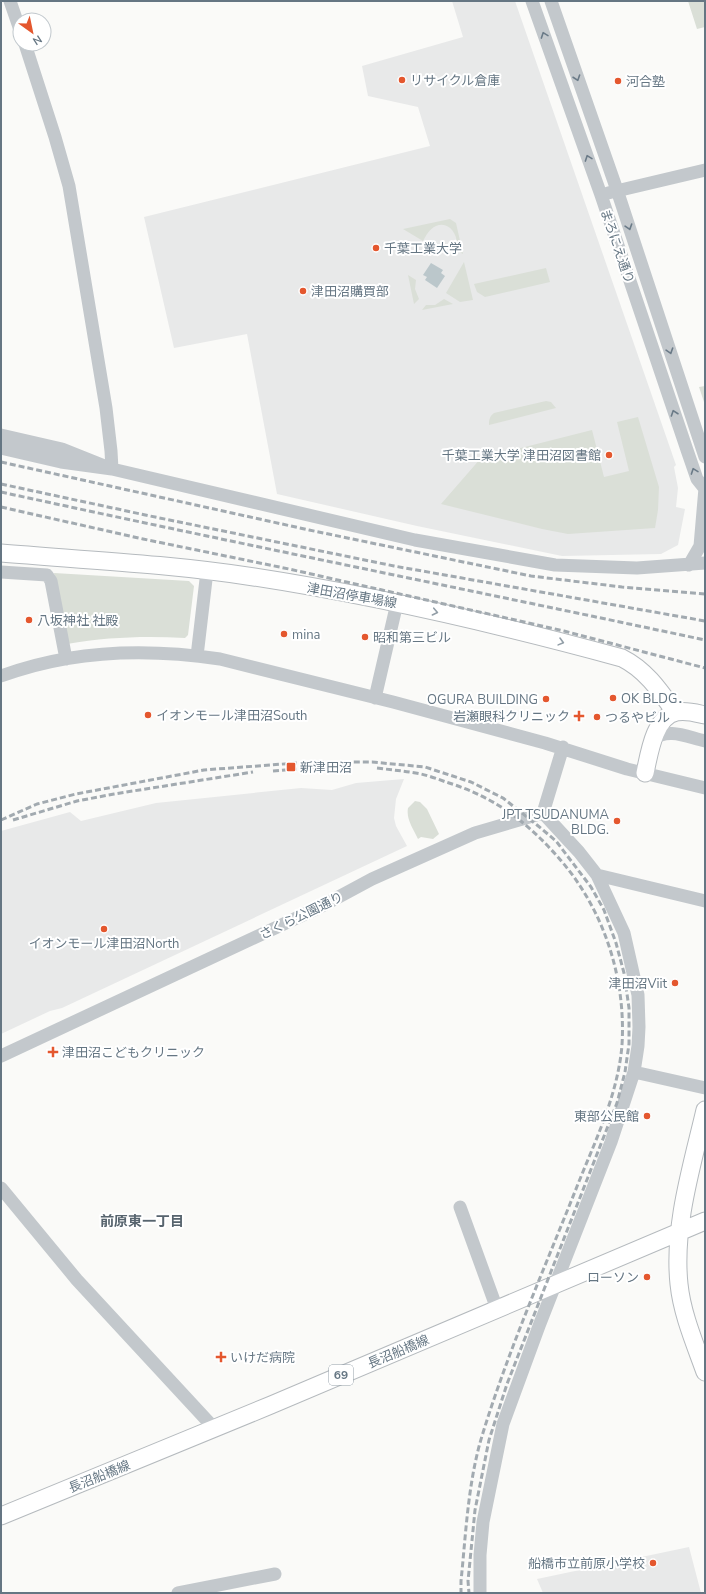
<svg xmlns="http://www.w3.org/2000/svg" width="706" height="1594" font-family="'Nunito Sans','Noto Sans JP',sans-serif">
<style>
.built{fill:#e8e9e9}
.green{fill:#dadfd7}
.water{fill:#bbc7cb}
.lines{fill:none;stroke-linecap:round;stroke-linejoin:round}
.major-casing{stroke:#b5babe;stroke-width:19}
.minor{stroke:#c3c8cc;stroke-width:13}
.major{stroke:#fff;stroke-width:17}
.rail{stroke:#a2aab0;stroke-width:3;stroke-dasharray:6 3;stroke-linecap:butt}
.oneway{stroke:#6a7a87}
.oneway2{stroke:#939fa8}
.poi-dot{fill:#e4572e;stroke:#fff;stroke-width:1.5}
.labels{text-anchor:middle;stroke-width:4;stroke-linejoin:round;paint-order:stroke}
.shield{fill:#fff;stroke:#939fa8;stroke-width:1}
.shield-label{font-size:12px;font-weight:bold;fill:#657683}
.poi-label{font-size:13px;fill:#657683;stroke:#fff;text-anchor:start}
.street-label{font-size:13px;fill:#657683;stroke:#fff}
.neighbourhood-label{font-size:14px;font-weight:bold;fill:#57646e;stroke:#fff}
</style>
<rect width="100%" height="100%" fill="#fafaf8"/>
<path class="built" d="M 452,1 L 515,1 L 676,465 L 674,467 L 678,488 L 676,507 L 685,509 L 678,545 L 661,554 L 562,556 L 417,526 L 277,494 L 247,334 L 174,348 L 144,217 L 430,146 L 418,107 L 368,96 L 362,66 L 463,37 Z
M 404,779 L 396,799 L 394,818 L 396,826 L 407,846 L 62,1008 L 50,1011 L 1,1034 L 1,831 L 70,812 L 81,821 L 156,803 L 301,788 L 332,790 L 356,783 Z
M 689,1547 L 701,1593 L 543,1593 L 537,1579 Z"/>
<path class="green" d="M 688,1 L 705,1 L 705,27 L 697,29 Z
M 450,219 L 456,223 L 463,254 L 456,250 C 460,237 450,220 436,226 C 429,229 426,236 423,241 L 403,229 Z
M 464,262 L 473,300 L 460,302 L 446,293 Z
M 546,268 L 550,282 L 485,297 L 477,292 L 474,284 Z
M 408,275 L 416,280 L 415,289 L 419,299 L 414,304 Z
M 444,299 L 453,304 L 422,310 L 426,305 L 435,305 Z
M 705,386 L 705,405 L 699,387 Z
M 546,401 L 551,402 L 556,408 L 489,425 C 489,419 490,416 494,413 Z
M 638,417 L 659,487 L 658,510 L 655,528 L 568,534 L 542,529 L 441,504 L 481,458 L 592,430 L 604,477 L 629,471 L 617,422 Z
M 54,573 L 189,581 L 194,586 L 188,635 L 185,638 C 144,636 108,637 67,644 Z
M 415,801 L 420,802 L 427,809 L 439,834 L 433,839 L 421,837 L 418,839 C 413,828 406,819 408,808 Z"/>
<path class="water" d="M 431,263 L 443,270 L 441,273 L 445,276 L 437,288 L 425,280 L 427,277 L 423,275 Z"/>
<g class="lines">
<g class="major-casing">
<path id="major" d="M 1,553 C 85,560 170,564 254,577 C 378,596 501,625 622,658 C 646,670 660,691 675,712
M 645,773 C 649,755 654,716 677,712 C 686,710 696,713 705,715
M 705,1110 C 692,1166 673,1226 679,1284 C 682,1314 695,1344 705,1372
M 1,1516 L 271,1405 L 705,1221"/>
</g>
<path class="minor" d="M 10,1 L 20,30
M 532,1 L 601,195 L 687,450 L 697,479 L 705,489
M 551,1 L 617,190 L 705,457
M 608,193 L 705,170
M 1,435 L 62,449 L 112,469 L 111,451 L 106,408 L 69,186 L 55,137 L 25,44
M 1,448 L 61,462 L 112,469 L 415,540 L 555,565 L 637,568 L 705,563
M 689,565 L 700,546 L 705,488
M 1,572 L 47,575 L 51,581 L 66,659
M 197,656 L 207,571
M 1,676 C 71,650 147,648 220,659 L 393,702 L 545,743 L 627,769 L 705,788
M 375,698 L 397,603
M 652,740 C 668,727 687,737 705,741
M 597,875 L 705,901
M 1,1056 L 320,907 L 372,879 L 475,833 L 543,813 L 563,747
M 634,1072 L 705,1088
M 1,1188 L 77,1280 L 214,1428
M 460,1207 L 497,1309
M 178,1593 L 275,1574
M 480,1593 L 480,1555 L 483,1522 L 503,1424 L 539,1326 L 611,1142 L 634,1072 L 638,1046 L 639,1027 L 638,995 L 624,933 L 597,875 L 579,852 L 543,813"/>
<use href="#major" class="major"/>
<path class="rail" d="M 1,462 L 309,530 L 531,576 L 622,587 L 705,594
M 1,484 L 150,516 L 394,566 L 705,621
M 1,492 C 235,543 470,590 705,640
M 1,507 L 143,539 L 289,569 L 564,631 L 705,668
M 377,768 C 392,770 406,771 421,774 C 430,776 440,780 449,783 C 497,798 531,825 563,863 C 605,913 626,980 622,1045 C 618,1094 596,1139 578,1184 C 545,1267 508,1351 482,1436 C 468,1482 466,1533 461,1581 L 461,1593
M 273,771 L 310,768 L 339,768
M 1,820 L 37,804 L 76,794 L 204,770 L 310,762 L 372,762 L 425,767 L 471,782 L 503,798 L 537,825 L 556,841 L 591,887 L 604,910 L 616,943 L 624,973 L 629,1008 L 629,1044 L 625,1072 L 617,1103 L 507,1384 L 489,1440 L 475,1510 L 468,1581 L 469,1593
M 13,820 L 77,801 L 114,794 L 253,772"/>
</g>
<defs><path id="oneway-chevron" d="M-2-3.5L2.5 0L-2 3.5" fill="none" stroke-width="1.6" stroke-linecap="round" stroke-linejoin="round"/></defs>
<g class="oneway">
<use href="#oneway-chevron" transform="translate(544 35) rotate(-110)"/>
<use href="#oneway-chevron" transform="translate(577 78) rotate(71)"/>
<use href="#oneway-chevron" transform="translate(588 158) rotate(-110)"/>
<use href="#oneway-chevron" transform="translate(629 227) rotate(72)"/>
<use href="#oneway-chevron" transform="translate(670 351) rotate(72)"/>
<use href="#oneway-chevron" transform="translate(674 413) rotate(-109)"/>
<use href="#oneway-chevron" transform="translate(694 471) rotate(-110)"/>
</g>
<g class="oneway2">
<use href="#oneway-chevron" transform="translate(435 612) rotate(12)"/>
<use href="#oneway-chevron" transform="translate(561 642) rotate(15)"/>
</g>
<g class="poi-dot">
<circle cx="402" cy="80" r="4"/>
<circle cx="618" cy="81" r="4"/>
<circle cx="376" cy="248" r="4"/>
<circle cx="303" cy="291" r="4"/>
<circle cx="609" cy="455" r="4"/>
<circle cx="29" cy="620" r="4"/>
<circle cx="284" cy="634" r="4"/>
<circle cx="365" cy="637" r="4"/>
<circle cx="613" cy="698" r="4"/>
<circle cx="546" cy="699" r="4"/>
<circle cx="148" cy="715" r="4"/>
<path d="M577 710h4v4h4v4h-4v4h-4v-4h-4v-4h4z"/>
<circle cx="597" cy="717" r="4"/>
<rect x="286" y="762" width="10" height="10" rx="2"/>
<circle cx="617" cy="821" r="4"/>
<circle cx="104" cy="929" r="4"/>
<circle cx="675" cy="983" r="4"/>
<path d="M51 1046h4v4h4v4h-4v4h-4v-4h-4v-4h4z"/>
<circle cx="647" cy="1116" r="4"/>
<circle cx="647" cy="1277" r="4"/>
<path d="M219 1351h4v4h4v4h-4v4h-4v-4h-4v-4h4z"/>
<circle cx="653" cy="1563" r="4"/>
</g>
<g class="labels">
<rect class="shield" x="329" y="1365" width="24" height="20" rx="3"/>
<g class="shield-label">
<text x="341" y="1379">69</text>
</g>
<g class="poi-label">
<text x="410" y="85">リサイクル倉庫</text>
<text x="626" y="86">河合塾</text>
<text x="384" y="253">千葉工業大学</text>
<text x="311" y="296">津田沼購買部</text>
<text x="601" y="460" text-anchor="end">千葉工業大学 津田沼図書館</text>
<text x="37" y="625">八坂神社 社殿</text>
<text x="292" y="639">mina</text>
<text x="373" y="642">昭和第三ビル</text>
<text x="621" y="703">OK BLDG．</text>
<text x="538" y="704" text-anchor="end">OGURA BUILDING</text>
<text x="156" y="720">イオンモール津田沼South</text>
<text x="570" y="721" text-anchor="end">岩瀬眼科クリニック</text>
<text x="605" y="722">つるやビル</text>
<text x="300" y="772">新津田沼</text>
<text x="609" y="819" text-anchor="end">JPT TSUDANUMA<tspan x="609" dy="15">BLDG.</tspan></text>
<text x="104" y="948" text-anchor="middle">イオンモール津田沼North</text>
<text x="667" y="988" text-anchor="end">津田沼Viit</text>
<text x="62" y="1057">津田沼こどもクリニック</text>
<text x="639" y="1121" text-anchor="end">東部公民館</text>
<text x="639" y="1282" text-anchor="end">ローソン</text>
<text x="230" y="1362">いけだ病院</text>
<text x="645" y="1568" text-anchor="end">船橋市立前原小学校</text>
</g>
<g class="street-label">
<text transform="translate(618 246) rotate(71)" y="5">まろにえ通り</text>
<text transform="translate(352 595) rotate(10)" y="5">津田沼停車場線</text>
<text transform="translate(301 915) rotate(-26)" y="5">さくら公園通り</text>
<text transform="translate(398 1351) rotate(-23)" y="5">長沼船橋線</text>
<text transform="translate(99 1476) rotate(-22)" y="5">長沼船橋線</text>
</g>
<g class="neighbourhood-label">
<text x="142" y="1226">前原東一丁目</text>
</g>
</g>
<rect width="706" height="1594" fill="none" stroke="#657683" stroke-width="4"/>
<g transform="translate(32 32) rotate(147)"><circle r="19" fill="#ffffff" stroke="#c1c8cd"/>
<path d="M0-3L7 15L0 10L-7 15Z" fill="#e4572e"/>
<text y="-6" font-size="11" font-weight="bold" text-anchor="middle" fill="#657683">N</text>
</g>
</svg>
